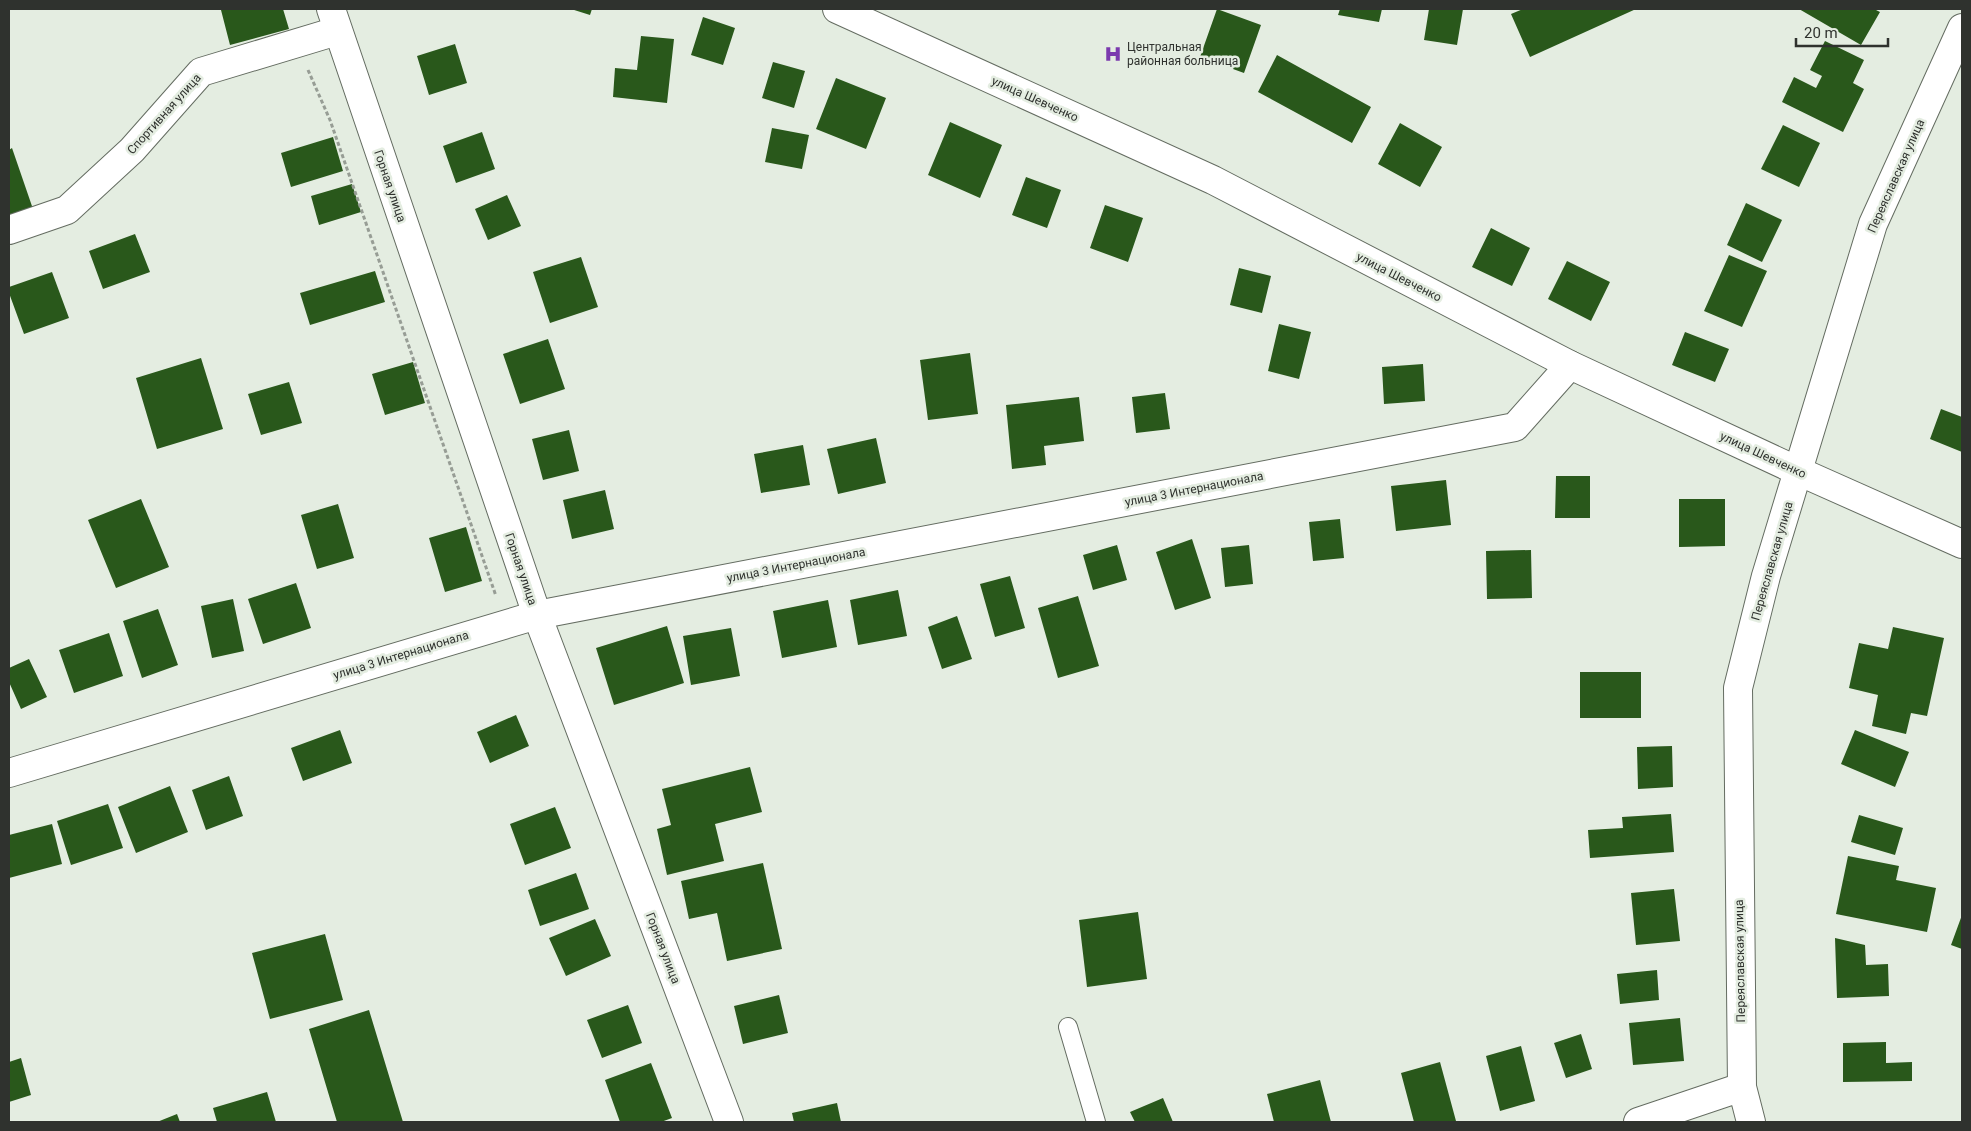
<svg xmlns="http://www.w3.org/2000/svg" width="1971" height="1131" font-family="Roboto,sans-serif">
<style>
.building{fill:#29581b}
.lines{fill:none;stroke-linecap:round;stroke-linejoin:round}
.service-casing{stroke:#646c61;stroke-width:20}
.minor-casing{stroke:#646c61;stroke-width:30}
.secondary-casing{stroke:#646c61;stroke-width:30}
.path{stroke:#979d95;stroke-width:3;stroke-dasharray:4 2.5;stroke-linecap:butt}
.service{stroke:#fff;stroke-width:18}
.minor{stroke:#fff;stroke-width:28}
.secondary{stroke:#fff;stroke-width:28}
.labels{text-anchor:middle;stroke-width:5;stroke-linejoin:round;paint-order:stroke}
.poi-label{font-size:12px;fill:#2f322e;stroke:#e4ede1;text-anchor:start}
.street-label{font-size:12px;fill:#2f322e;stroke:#e4ede1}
</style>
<rect width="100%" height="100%" fill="#e4ede1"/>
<path class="building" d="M 224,9 L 283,9 L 289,29 L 230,45 L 221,10 Z
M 571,9 L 592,9 L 590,15 Z
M 1217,9 L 1261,25 L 1244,73 L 1200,57 Z
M 1340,9 L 1382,9 L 1379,22 L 1338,15 Z
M 1429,9 L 1463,9 L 1457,45 L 1424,40 Z
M 1523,9 L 1636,9 L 1530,57 L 1511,14 Z
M 1799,9 L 1874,9 L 1880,12 L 1861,45 Z
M 703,17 L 735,28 L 723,65 L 691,55 Z
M 641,36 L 674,39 L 667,103 L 613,97 L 615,68 L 637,70 Z
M 1825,41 L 1864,60 L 1853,83 L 1864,89 L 1843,132 L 1782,102 L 1794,77 L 1816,88 L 1822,76 L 1810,70 Z
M 455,44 L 467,83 L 429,95 L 417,56 Z
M 1277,55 L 1371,107 L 1352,143 L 1258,92 Z
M 773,62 L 805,71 L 794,108 L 762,98 Z
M 836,78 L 886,98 L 866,149 L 816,129 Z
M 950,122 L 1002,145 L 980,198 L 928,175 Z
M 1400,123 L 1442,147 L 1420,187 L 1378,164 Z
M 1783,125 L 1820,143 L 1799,187 L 1761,169 Z
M 772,128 L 809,135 L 802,169 L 765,162 Z
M 482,132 L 495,169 L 456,183 L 443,146 Z
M 333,137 L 343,171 L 291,187 L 281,153 Z
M 12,148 L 34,212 L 9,219 L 9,150 Z
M 1026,177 L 1061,190 L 1047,228 L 1012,215 Z
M 352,184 L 361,212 L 319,225 L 311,196 Z
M 507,195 L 521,226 L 488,240 L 475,209 Z
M 1746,203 L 1782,220 L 1762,262 L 1727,245 Z
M 1105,205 L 1143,218 L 1128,262 L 1090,248 Z
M 1491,228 L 1530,248 L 1512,286 L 1472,267 Z
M 135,234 L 150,272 L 103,289 L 89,251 Z
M 1729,255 L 1767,271 L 1742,327 L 1704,311 Z
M 581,257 L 598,307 L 550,323 L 533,272 Z
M 1567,261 L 1610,282 L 1591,321 L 1548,299 Z
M 1239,268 L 1271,276 L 1262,313 L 1230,305 Z
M 375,271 L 385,302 L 310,325 L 300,293 Z
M 52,272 L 69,318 L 24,334 L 9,293 L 9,287 Z
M 1279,324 L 1311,332 L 1299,379 L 1268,371 Z
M 1685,332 L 1729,349 L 1715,382 L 1672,365 Z
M 548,339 L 565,389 L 520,404 L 503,354 Z
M 970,353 L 978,414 L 928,420 L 920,360 Z
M 201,358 L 223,429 L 157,449 L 136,378 Z
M 413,362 L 425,403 L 385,415 L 372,374 Z
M 1423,364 L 1425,401 L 1384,404 L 1382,367 Z
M 289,382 L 302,423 L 261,435 L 248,394 Z
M 1165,393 L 1170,429 L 1136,433 L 1132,397 Z
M 1079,397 L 1084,441 L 1044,446 L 1046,465 L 1012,469 L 1006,405 Z
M 1941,409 L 1962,417 L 1962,452 L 1930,439 Z
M 569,430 L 579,471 L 543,480 L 532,439 Z
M 876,438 L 886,483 L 838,494 L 827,449 Z
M 803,445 L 810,485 L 761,493 L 754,454 Z
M 1556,476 L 1590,476 L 1590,518 L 1555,518 Z
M 1446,480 L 1451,525 L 1396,531 L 1391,486 Z
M 605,490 L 614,529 L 572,539 L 563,500 Z
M 141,499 L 169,567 L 116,588 L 88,520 Z
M 1679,499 L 1725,499 L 1725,546 L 1679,547 Z
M 338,504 L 354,558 L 317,569 L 301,515 Z
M 1340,519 L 1344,558 L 1313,561 L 1309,522 Z
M 466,527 L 482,581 L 445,592 L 429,538 Z
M 1192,539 L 1211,598 L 1175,610 L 1156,552 Z
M 1117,545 L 1127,580 L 1093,590 L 1083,555 Z
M 1249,545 L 1253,584 L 1225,587 L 1221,548 Z
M 1531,550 L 1532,598 L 1487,599 L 1486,551 Z
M 1010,576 L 1025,628 L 995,637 L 980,584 Z
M 296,583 L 311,628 L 263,644 L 248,599 Z
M 898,590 L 907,636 L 858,645 L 850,600 Z
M 1078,596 L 1099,666 L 1058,678 L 1038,608 Z
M 233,599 L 244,651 L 212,658 L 201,606 Z
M 828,600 L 837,647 L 782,658 L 773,611 Z
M 158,609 L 178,665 L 142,678 L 123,621 Z
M 957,616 L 972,659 L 942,669 L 928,627 Z
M 667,626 L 684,683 L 614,705 L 596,648 Z
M 1893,627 L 1944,638 L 1927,716 L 1911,713 L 1906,734 L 1872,726 L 1878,695 L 1849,688 L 1859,643 L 1888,649 Z
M 731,628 L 740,676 L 691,685 L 683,636 Z
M 109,633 L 123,676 L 74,693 L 59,650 Z
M 29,659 L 47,697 L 21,709 L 9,682 L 9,668 Z
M 1580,672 L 1641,672 L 1641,718 L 1580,718 Z
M 516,715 L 529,746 L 490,763 L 477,732 Z
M 340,730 L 352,763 L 303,781 L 291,748 Z
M 1855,730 L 1909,752 L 1895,787 L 1841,764 Z
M 1672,746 L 1673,787 L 1638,789 L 1637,747 Z
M 750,767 L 762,812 L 715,824 L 724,861 L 667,875 L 657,829 L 671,825 L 662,789 Z
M 229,776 L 243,816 L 206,830 L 192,790 Z
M 170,786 L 188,832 L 136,853 L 118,807 Z
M 108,804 L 123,848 L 71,865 L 57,821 Z
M 555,807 L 571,848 L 525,865 L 510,824 Z
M 1671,814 L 1674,852 L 1590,858 L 1588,830 L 1623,828 L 1622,817 Z
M 1859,815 L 1903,828 L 1895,855 L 1851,842 Z
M 52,824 L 62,864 L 9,878 L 9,835 Z
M 1848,856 L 1899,866 L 1896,880 L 1936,888 L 1927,932 L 1836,914 Z
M 763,863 L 782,949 L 727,961 L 717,913 L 689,919 L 681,881 Z
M 576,873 L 589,909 L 540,926 L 528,890 Z
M 1674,889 L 1680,941 L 1636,945 L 1631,893 Z
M 1138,912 L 1147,979 L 1087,987 L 1079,920 Z
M 1962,915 L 1962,949 L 1951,945 Z
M 595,919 L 611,956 L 566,976 L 549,938 Z
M 325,934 L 343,1000 L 270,1019 L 252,953 Z
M 1835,938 L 1865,945 L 1866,965 L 1888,964 L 1889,996 L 1837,998 Z
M 1657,970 L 1659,1000 L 1620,1004 L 1617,974 Z
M 779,995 L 788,1033 L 743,1044 L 734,1006 Z
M 628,1005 L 642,1043 L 602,1058 L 587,1020 Z
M 369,1010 L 403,1122 L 337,1122 L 309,1029 Z
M 1680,1018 L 1684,1061 L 1633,1065 L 1629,1023 Z
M 1581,1034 L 1592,1069 L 1566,1078 L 1554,1043 Z
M 1886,1042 L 1886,1063 L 1912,1062 L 1912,1081 L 1843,1082 L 1843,1043 Z
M 1521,1046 L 1535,1101 L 1500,1111 L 1486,1056 Z
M 21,1058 L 31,1095 L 9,1102 L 9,1062 Z
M 1440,1062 L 1456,1121 L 1414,1122 L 1401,1073 Z
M 651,1063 L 672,1118 L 661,1122 L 620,1122 L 605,1080 Z
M 1320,1080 L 1331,1122 L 1274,1122 L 1267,1094 Z
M 267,1092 L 276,1122 L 217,1122 L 213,1108 Z
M 1163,1098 L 1173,1122 L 1135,1122 L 1130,1112 Z
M 837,1103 L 841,1122 L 794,1122 L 792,1113 Z
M 177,1114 L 180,1122 L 157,1122 Z"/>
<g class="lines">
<g class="service-casing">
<path id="service" d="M 1068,1027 L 1096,1122"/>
</g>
<g class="minor-casing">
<path id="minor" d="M 9,230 L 67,210 L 132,150 L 201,72 L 337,31
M 9,773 L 537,615 L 1515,427 L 1570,365
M 1638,1122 L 1742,1087
M 1751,1122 L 1742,1087 L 1738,688 L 1766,576 L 1873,224 L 1962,28"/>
</g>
<g class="secondary-casing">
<path id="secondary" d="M 331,9 L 537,615 L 729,1122
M 837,9 L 1213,180 L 1570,365 L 1798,471 L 1962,544"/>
</g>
<path class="path" d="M 308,70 L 330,120 L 496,596"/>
<use href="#service" class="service"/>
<use href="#minor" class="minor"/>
<use href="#secondary" class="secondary"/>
</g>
<defs>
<g id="hospital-bare" transform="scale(1.35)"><path d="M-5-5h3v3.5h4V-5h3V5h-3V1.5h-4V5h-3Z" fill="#7b3aae" stroke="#e4ede1" stroke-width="2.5" paint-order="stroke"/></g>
</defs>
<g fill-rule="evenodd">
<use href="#hospital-bare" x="1113" y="54"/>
</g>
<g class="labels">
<g class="poi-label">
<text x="1127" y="51">Центральная<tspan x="1127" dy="14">районная больница</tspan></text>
</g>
<g class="street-label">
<text transform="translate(1035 99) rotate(24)" y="4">улица Шевченко</text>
<text transform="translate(164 114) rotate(-48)" y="4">Спортивная улица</text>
<text transform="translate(1896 176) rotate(-66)" y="4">Переяславская улица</text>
<text transform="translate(390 186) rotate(71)" y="4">Горная улица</text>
<text transform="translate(1399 277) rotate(27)" y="4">улица Шевченко</text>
<text transform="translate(1763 455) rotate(25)" y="4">улица Шевченко</text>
<text transform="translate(1194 489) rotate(-11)" y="4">улица 3 Интернационала</text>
<text transform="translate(1772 561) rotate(-74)" y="4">Переяславская улица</text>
<text transform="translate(796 565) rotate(-11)" y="4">улица 3 Интернационала</text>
<text transform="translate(521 569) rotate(71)" y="4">Горная улица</text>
<text transform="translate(401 655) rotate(-17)" y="4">улица 3 Интернационала</text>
<text transform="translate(663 948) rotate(69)" y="4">Горная улица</text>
<text transform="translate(1740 961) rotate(-91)" y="4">Переяславская улица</text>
</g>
</g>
<rect width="1971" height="1131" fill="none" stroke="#2f322e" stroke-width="20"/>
<path d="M1796 38v8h92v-8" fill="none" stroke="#2f322e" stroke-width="2.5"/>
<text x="1804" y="38" font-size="15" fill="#2f322e" stroke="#e4ede1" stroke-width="4" paint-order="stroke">20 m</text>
</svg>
